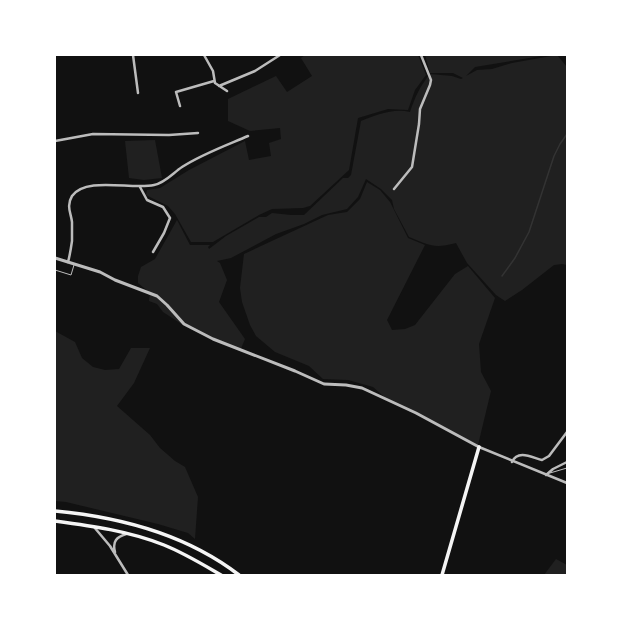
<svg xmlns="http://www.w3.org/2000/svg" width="622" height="630" font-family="'Noto Serif',serif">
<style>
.green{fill:#202020}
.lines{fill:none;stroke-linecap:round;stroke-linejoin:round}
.stream{stroke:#333;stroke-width:1.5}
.service{stroke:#bcbcbc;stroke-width:1}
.minor{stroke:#bcbcbc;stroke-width:2.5}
.tertiary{stroke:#bcbcbc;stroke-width:3}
.secondary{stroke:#f5f5f5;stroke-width:3.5}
</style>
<rect width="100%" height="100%" fill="#111"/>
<path class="green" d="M 305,55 L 418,55 L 426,75 L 415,90 L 408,110 L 388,109 L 358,118 L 349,170 L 310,206 L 303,208 L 272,209 L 259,215 L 213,242 L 191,242 L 175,214 L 168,206 L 146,195 L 147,190 L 160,188 L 189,170 L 245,141 L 249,160 L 271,156 L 269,143 L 281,139 L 280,128 L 250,131 L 228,121 L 228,99 L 276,76 L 287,92 L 312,76 L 301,58 Z
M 425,55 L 547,55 L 475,67 L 466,76 L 477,70 L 492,69 L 512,63 L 557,55 L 567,67 L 567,265 L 562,264 L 554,265 L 522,290 L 505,301 L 496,295 L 467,263 L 456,243 C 433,249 430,245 409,237 L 394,209 L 392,200 L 381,189 L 366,179 L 358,197 L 347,209 L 322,215 L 304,224 L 276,234 L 231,258 L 217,261 L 220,263 L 227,280 L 219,302 L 245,339 L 240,351 L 186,327 L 163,312 L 157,304 L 149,301 L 150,293 L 138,283 L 138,276 L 141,267 L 155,259 L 177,220 L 190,245 L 210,245 L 208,247 L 209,249 L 226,236 L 259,217 L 266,217 L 272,213 L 291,215 L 304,215 L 343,178 L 348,178 L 351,175 L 361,121 C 377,115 393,108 410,112 C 415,97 420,86 430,74 L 452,76 L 461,79 L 463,78 L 453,73 L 430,73 Z
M 155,140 L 162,178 L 144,180 L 129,178 L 125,141 Z
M 367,182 L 380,190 L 390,202 L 408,238 L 425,245 L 387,320 L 392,330 L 405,329 L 415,325 L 455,274 L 468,266 L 495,298 L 479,344 L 481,372 L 491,391 L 478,445 L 388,400 L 373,387 L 348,380 L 323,379 L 309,366 L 275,352 L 256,336 L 250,325 L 242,302 L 240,288 L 244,254 L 328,215 L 347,212 L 360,199 Z
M 55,331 L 75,342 L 82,358 L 93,367 L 105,370 L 119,369 L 131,348 L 150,348 L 134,383 L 117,406 L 150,435 L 160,448 L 175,461 L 185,467 L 198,497 L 195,539 L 188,533 L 158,524 L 66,502 L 55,501 Z
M 556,559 L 567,565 L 567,575 L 544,575 Z"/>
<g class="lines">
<path class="stream" d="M 502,276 L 515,258 L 529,232 L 554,156 L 560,144 L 567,134"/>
<path class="service" d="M 55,270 L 71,275 L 74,265
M 550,473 L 567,468"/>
<path class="minor" d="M 133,55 L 138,93
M 204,55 L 213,71 L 215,83 L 227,91
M 219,86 L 255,71 L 280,55
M 180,106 L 176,92 L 214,81
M 55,141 L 93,134 L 169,135 L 198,133
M 140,187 L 147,200 L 163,207 L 170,218 L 164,233 L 153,252
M 394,189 L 412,167 L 419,124 L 420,109 L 430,85 L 431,80 L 421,55
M 68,262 C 70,255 71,248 72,241 C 72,235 72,228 72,222 C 71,213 66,206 72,196 C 86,176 132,190 154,185 C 165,183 173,173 182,167 C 202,154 227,145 248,136
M 479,447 L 567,483
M 512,462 C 518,449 533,458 542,460 L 549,456 L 567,432
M 546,475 L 553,469 L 567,462
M 94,527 L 110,546 L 128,575
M 115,552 C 112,541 117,537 126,534"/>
<path class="tertiary" d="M 55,258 L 100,272 L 115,280 L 157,296 L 167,305 L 184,324 L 213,339 L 295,371 L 324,384 L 346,385 L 362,388 L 416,413 L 479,447"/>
<path class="secondary" d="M 55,511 C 120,517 187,535 239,575
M 55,521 C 92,526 129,531 164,545 C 184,553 202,564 221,575
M 442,575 L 479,447"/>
</g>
<rect width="622" height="630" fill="none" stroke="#ffffff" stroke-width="112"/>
</svg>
